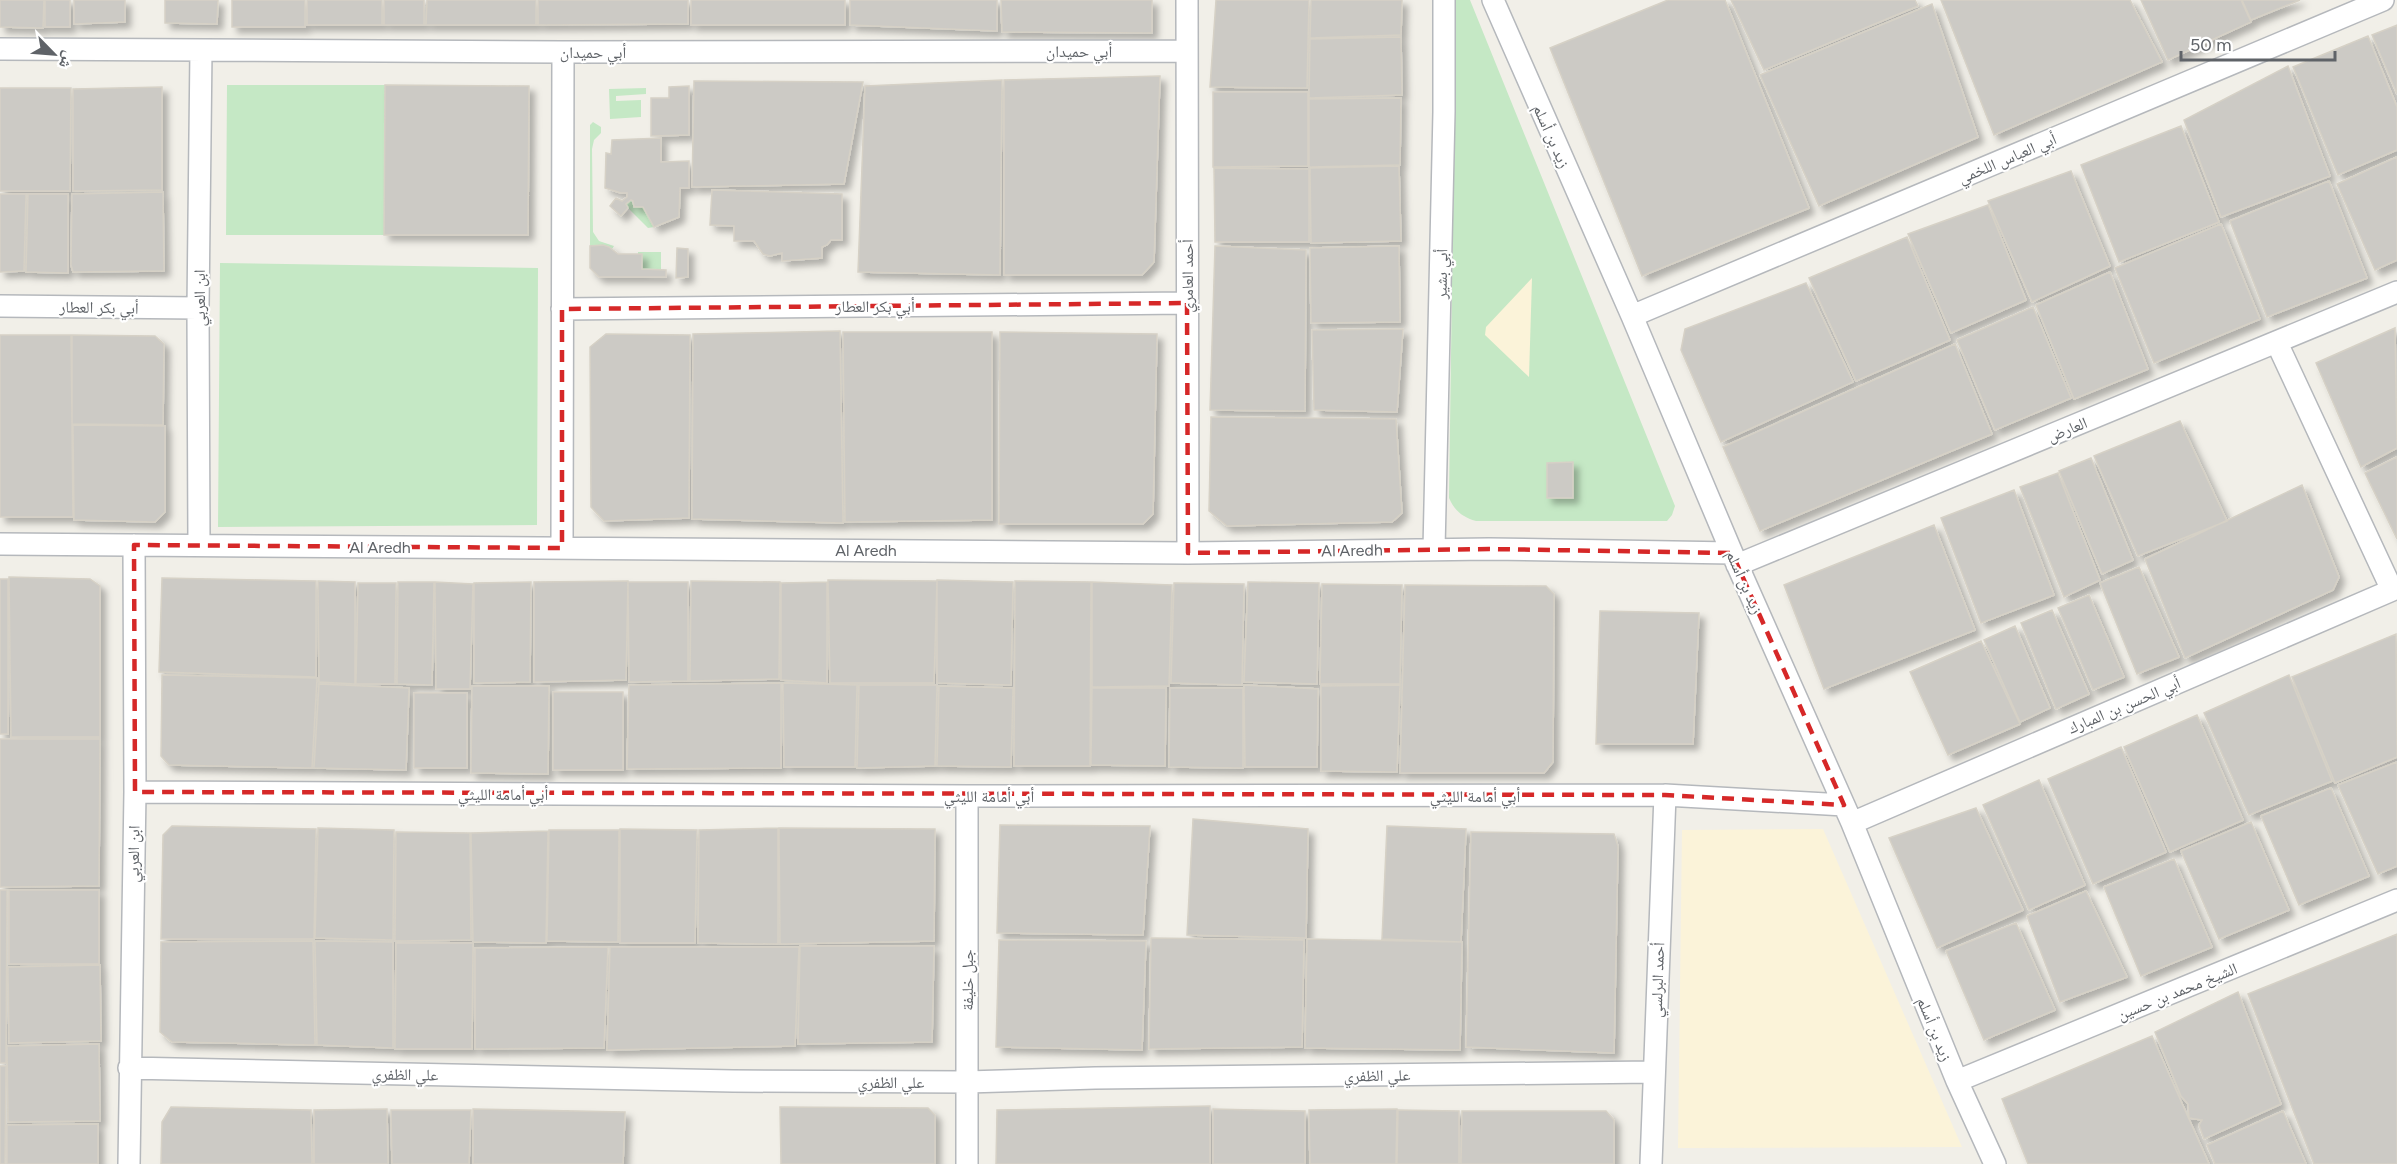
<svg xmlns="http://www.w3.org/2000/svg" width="2397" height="1164" font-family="Figtree,'Noto Naskh Arabic',sans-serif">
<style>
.green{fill:#c5e8c5}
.sand{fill:#fbf3d9}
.building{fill:#cccac5;stroke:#d6d1c6;stroke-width:1.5;filter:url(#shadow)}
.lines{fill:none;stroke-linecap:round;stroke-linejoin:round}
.minor-casing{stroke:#b5b8bc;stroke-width:24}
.minor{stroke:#fff;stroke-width:21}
.marked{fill:none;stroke:#d62828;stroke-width:4.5;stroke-dasharray:12 8;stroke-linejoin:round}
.labels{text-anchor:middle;stroke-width:4.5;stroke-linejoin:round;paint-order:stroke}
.street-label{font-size:16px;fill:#5f6368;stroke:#fff}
</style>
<defs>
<filter id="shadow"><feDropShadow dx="5.5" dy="5.5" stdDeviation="3" flood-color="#0004"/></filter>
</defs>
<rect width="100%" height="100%" fill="#f1efe8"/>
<path class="green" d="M 1456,0 L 1470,0 L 1675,506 L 1672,515 L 1667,521 L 1476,521 C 1462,517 1455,511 1449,498 Z
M 227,85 L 385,85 L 384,235 L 226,235 Z
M 646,88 L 646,94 L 616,96 L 616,101 L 641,100 L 641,117 L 610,119 L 609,89 Z
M 593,122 L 601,127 L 601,133 L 594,140 L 592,149 L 593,232 L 599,241 L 614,246 L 612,249 L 603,245 L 590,246 L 590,125 Z
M 631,200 L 634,207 L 643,207 L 654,227 L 648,228 L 628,208 L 626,204 Z
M 638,252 L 661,252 L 661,270 L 642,269 L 642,255 L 638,255 Z
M 220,263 L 538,268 L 537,525 L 218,527 Z"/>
<path class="sand" d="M 1532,278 L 1529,377 L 1485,335 L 1486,327 Z
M 1823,829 L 1962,1147 L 1678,1148 L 1682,830 Z"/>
<path class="building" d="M 0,0 L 44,0 L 43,28 L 0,27 Z
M 45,0 L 70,0 L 70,27 L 45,27 Z
M 74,0 L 125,0 L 125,22 L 74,24 Z
M 165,0 L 218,0 L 217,24 L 165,23 Z
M 232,0 L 305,0 L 305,27 L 232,27 Z
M 307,0 L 382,0 L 382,25 L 307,25 Z
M 384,0 L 424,0 L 424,25 L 384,25 Z
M 427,0 L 536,0 L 536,25 L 426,25 Z
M 538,0 L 688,0 L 688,24 L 538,25 Z
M 691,0 L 845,0 L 845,25 L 691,25 Z
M 850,0 L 997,0 L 997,31 L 850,25 Z
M 1001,0 L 1152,0 L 1152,33 L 1002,32 Z
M 1216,0 L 1309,0 L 1307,88 L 1210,87 Z
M 1311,0 L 1402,0 L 1401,35 L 1310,38 Z
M 1668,0 L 1725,0 L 1809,208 L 1642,276 L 1550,48 Z
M 1731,0 L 1915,0 L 1918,6 L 1764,70 Z
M 1941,0 L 2130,0 L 2162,62 L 1994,135 Z
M 2141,0 L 2241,0 L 2251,22 L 2168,60 Z
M 2242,0 L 2300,0 L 2251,20 Z
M 1932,4 L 1978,137 L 1819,206 L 1760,75 Z
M 2397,25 L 2397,94 L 2372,35 Z
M 2368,36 L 2397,107 L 2397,150 L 2338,175 L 2293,67 Z
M 1401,37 L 1402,95 L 1309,98 L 1310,39 Z
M 2288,66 L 2330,176 L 2221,217 L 2184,120 Z
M 1160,76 L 1154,262 L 1142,275 L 1004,275 L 1004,80 Z
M 1002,80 L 1000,275 L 858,272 L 865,86 Z
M 694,81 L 863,82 L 844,184 L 692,187 Z
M 385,85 L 529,86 L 528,235 L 384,235 Z
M 689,86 L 689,135 L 651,136 L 651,98 L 669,98 L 669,87 Z
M 162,87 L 162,190 L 73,191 L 73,89 Z
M 0,88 L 71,88 L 70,191 L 0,191 Z
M 1213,92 L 1308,92 L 1308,166 L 1213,167 Z
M 1401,98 L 1400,165 L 1309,167 L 1309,99 Z
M 2181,126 L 2219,222 L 2119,262 L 2081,165 Z
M 661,138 L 661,162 L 689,161 L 689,188 L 680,188 L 679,217 L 654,227 L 643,207 L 634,207 L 633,201 L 631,200 L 626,204 L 628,208 L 621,216 L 610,206 L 616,198 L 622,201 L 627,197 L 627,193 L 621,193 L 605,188 L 606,153 L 611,154 L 612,140 Z
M 2397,157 L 2397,260 L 2375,270 L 2337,184 Z
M 1399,166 L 1401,241 L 1311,243 L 1310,168 Z
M 1214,168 L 1309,169 L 1309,242 L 1215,242 Z
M 2071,171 L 2110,266 L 2032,302 L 1988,201 Z
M 2329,181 L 2367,278 L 2267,317 L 2230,221 Z
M 712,190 L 842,194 L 842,240 L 831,240 L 827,245 L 822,247 L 822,258 L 782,261 L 782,253 L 770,256 L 763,254 L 754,241 L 734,241 L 734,226 L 710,225 Z
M 163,192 L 164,271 L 73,272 L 71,265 L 72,194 Z
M 0,194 L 26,194 L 24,271 L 0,272 Z
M 28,194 L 68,194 L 68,273 L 26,272 Z
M 1988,205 L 2026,300 L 1951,333 L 1908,234 Z
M 2221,224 L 2260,319 L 2154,363 L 2115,268 Z
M 1907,237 L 1950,340 L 1856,381 L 1809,278 Z
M 603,245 L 609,247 L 618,254 L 642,254 L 642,269 L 666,270 L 666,277 L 599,277 L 590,268 L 590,246 Z
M 1215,246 L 1306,250 L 1305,411 L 1210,410 Z
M 1399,246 L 1400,322 L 1311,323 L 1310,248 Z
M 677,248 L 688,249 L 688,277 L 676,278 Z
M 2110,272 L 2148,369 L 2074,399 L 2036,305 Z
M 1806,283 L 1853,382 L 1721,442 L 1681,350 L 1685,329 Z
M 2033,307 L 2071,398 L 1995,430 L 1957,340 Z
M 2395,328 L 2397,448 L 2361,467 L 2316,363 Z
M 1403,329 L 1397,412 L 1314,410 L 1312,330 Z
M 840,331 L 843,523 L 692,519 L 693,334 Z
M 843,332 L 992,332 L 992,520 L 845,522 Z
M 1000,332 L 1157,334 L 1153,514 L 1143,524 L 999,524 Z
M 606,334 L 690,335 L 689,518 L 604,521 L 591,507 L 590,347 Z
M 0,335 L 71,335 L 73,517 L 0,517 Z
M 72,335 L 155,336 L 164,344 L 163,425 L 72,424 Z
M 1955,344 L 1992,434 L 1760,531 L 1723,447 Z
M 1211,417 L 1396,419 L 1402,513 L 1392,522 L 1227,526 L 1209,511 Z
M 2180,421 L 2227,521 L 2138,556 L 2094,456 Z
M 73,425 L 165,426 L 165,512 L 155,522 L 74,520 Z
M 2397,457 L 2397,539 L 2365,473 Z
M 2091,458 L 2133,560 L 2102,574 L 2059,471 Z
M 1573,462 L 1573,498 L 1547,498 L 1547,463 Z
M 2058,473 L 2100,580 L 2064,597 L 2020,487 Z
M 2302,485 L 2339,577 L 2333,590 L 2185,658 L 2145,559 Z
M 2014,490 L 2054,595 L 1981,623 L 1941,518 Z
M 1934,525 L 1975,630 L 1824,689 L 1784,585 Z
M 2139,567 L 2179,657 L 2137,674 L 2100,583 Z
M 9,577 L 90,579 L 100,586 L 100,737 L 11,737 Z
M 162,578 L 316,581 L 316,677 L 159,672 Z
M 0,579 L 8,579 L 8,734 L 0,734 Z
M 828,580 L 937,581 L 934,683 L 830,683 Z
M 937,580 L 1013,582 L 1011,685 L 937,683 Z
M 318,581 L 355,582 L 355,684 L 319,682 Z
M 628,581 L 626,680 L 534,682 L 534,582 Z
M 691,581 L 780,582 L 779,679 L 690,681 Z
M 1015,581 L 1091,582 L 1090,766 L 1014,766 Z
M 398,582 L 434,582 L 432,685 L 397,684 Z
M 435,582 L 473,584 L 470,689 L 436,689 Z
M 531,582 L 530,682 L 474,683 L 474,583 Z
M 628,582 L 688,582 L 688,681 L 629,682 Z
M 827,582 L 827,683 L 781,680 L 781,583 Z
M 1092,582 L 1172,585 L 1169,686 L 1092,687 Z
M 1248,582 L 1319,583 L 1317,684 L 1244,682 Z
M 358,583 L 396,583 L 395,684 L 356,684 Z
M 1174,583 L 1244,584 L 1242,685 L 1171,683 Z
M 1322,584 L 1402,585 L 1400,684 L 1320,684 Z
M 1405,585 L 1546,586 L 1554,594 L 1553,762 L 1544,773 L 1400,773 Z
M 2089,595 L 2124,677 L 2093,690 L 2058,608 Z
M 2052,610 L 2089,694 L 2056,709 L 2021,623 Z
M 1600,611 L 1699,613 L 1693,744 L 1596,744 Z
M 2015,626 L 2050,708 L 2020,722 L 1984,640 Z
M 2396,634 L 2397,757 L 2335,783 L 2292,677 Z
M 1981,641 L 2020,724 L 1948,755 L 1910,672 Z
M 162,675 L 317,678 L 312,768 L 169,765 L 161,756 Z
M 2289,675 L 2332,781 L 2249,815 L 2204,713 Z
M 781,683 L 781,768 L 627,769 L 629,685 Z
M 783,683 L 857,685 L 855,767 L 784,767 Z
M 319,684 L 409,688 L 406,770 L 314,768 Z
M 859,685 L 937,685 L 935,766 L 857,768 Z
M 1244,685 L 1318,689 L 1317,767 L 1245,767 Z
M 1400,685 L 1397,772 L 1321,771 L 1321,686 Z
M 472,686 L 549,686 L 548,774 L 471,773 Z
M 939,686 L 1013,688 L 1011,767 L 937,766 Z
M 1092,688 L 1166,688 L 1165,766 L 1091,765 Z
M 1170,688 L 1243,688 L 1243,768 L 1169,767 Z
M 553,692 L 623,692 L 623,770 L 553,770 Z
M 414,693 L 467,693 L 467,768 L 414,768 Z
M 2197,715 L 2243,820 L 2170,852 L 2124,747 Z
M 0,739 L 100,739 L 99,886 L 0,887 Z
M 2121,747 L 2166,852 L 2093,884 L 2048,779 Z
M 2397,762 L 2397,866 L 2378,874 L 2338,785 Z
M 2039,780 L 2085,885 L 2029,910 L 1983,805 Z
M 2331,788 L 2369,876 L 2299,905 L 2261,816 Z
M 1976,808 L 2023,910 L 1937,948 L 1889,838 Z
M 1193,819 L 1308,829 L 1306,938 L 1187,935 Z
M 2251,822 L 2289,910 L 2219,939 L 2181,851 Z
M 1000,825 L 1150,826 L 1143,935 L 997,933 Z
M 172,826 L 316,829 L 314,939 L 161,939 L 163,835 Z
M 1387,826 L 1466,829 L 1461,942 L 1382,939 Z
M 318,828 L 394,830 L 393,940 L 315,938 Z
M 778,828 L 778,944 L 698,943 L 699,830 Z
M 779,828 L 935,829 L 934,941 L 780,944 Z
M 620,829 L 697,830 L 695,943 L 620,943 Z
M 549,830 L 619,830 L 618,942 L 547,941 Z
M 548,831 L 546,943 L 473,942 L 471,833 Z
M 396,832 L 470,833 L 471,940 L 395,941 Z
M 1471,832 L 1614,834 L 1618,846 L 1614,1053 L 1466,1047 Z
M 2174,859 L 2212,947 L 2141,976 L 2104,887 Z
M 0,890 L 7,890 L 6,1063 L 0,1063 Z
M 9,890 L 99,890 L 99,964 L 9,964 Z
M 2086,891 L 2127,977 L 2060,1002 L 2027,916 Z
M 2016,923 L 2055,1010 L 1984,1040 L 1946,951 Z
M 2397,934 L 2397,1164 L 2314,1164 L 2248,994 Z
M 1151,938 L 1304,940 L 1302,1047 L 1149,1049 Z
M 1307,939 L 1462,942 L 1460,1050 L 1305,1048 Z
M 999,940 L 1146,941 L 1142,1050 L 996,1047 Z
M 313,941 L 315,1045 L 172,1042 L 160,1032 L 161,942 Z
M 315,941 L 393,942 L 393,1048 L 317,1045 Z
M 396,943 L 473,943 L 472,1049 L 395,1049 Z
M 800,946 L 934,946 L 932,1042 L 798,1044 Z
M 608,947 L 604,1048 L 475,1049 L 475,948 Z
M 610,947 L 799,947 L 795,1046 L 607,1050 Z
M 100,965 L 101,1041 L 9,1043 L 8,967 Z
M 2238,992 L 2281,1104 L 2204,1139 L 2199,1125 L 2202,1120 L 2189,1118 L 2188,1104 L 2181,1096 L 2155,1032 Z
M 2152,1036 L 2209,1164 L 2028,1164 L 2002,1099 Z
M 99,1044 L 100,1121 L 8,1122 L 7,1046 Z
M 0,1066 L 6,1066 L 5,1164 L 0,1164 Z
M 1210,1106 L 1210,1164 L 996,1164 L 997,1110 Z
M 171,1107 L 311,1110 L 312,1164 L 161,1164 L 162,1122 Z
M 780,1107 L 928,1108 L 935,1115 L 935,1164 L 781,1164 Z
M 387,1109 L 388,1164 L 314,1164 L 314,1110 Z
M 473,1109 L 625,1112 L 623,1164 L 473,1164 Z
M 1213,1109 L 1305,1111 L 1305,1164 L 1213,1164 Z
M 1397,1109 L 1396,1164 L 1310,1164 L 1309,1110 Z
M 391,1110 L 471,1110 L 469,1164 L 392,1164 Z
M 1398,1110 L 1459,1111 L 1459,1164 L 1397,1164 Z
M 1462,1111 L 1606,1111 L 1614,1120 L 1614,1164 L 1461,1164 Z
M 2283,1111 L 2306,1164 L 2215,1164 L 2207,1145 Z
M 98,1124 L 98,1164 L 7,1164 L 7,1125 Z"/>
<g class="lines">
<g class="minor-casing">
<path id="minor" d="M 1187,0 L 1188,553
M 1493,0 L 1632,316 L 1732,553 L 1852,823 L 1957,1081 L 1995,1164
M 0,49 L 563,52 L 1187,51
M 0,306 L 198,308
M 562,309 L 1187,303
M 1632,316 L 2383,0
M 2277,343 L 2392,590
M 0,544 L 1188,553 L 1489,549 L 1732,553
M 199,545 L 198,308 L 201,50
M 562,548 L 563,52
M 1434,549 L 1444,112 L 1444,0
M 1737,565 L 2397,292
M 135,792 L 967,796 L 1665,795 L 1844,805
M 1852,823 L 2397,588
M 129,1068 L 733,1081 L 967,1082 L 1095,1078 L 1654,1072
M 1957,1081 L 2397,900
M 129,1164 L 135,792 L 134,545
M 967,1164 L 967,796
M 1651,1164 L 1665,795"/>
</g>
<use href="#minor" class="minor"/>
</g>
<path class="marked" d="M 1187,303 L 1188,553 L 1489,549 L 1732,553 L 1844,805 L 1665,795 L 135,792 L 134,545 L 562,548 L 562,309 Z"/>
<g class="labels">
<g class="street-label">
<text x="1079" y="57">أبي حميدان</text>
<text x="593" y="58">أبي حميدان</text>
<text transform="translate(1552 136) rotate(66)" y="6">زيد بن أسلم</text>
<text transform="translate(2007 158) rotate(-23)" y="6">أبي العباس اللخمي</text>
<text transform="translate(1441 274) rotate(-89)" y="6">أبي بشير</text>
<text transform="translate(1187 276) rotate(-90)" y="6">أحمد العامري</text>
<text transform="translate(199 298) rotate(-90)" y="6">ابن العربي</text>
<text x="875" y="312">أبي بكر العطار</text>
<text transform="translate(99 307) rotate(1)" y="6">أبي بكر العطار</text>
<text transform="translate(2067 429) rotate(-22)" y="6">العارض</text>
<text x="380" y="553">Al Aredh</text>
<text x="866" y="556">Al Aredh</text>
<text transform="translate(1352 550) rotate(-1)" y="6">Al Aredh</text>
<text transform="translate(1745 582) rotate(66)" y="6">زيد بن أسلم</text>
<text transform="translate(2124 705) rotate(-23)" y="6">أبي الحسن بن المبارك</text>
<text x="503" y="800">أبي أمامة الليثي</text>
<text x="989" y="802">أبي أمامة الليثي</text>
<text x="1475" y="802">أبي أمامة الليثي</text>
<text transform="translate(133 854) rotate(-89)" y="6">ابن العربي</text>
<text transform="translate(967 980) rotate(-90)" y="6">جبل خليفة</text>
<text transform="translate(1657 980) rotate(-88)" y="6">أحمد البرلسي</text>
<text transform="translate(2177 991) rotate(-22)" y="6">الشيخ محمد بن حسين</text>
<text transform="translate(1935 1029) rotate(68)" y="6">زيد بن أسلم</text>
<text transform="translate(405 1074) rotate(1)" y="6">علي الظفري</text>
<text transform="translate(1377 1075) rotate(-1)" y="6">علي الظفري</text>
<text x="891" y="1088">علي الظفري</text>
</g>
</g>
<g transform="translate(54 54) rotate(115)" stroke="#ffffff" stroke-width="4.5" paint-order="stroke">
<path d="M0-4.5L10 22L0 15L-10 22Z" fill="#5f6368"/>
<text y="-9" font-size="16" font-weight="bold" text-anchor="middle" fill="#5f6368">ش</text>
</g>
<path d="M2181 51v9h154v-9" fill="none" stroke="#5f6368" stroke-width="3"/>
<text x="2190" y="51" font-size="18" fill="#5f6368" stroke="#ffffff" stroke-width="4.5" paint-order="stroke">50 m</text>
</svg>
